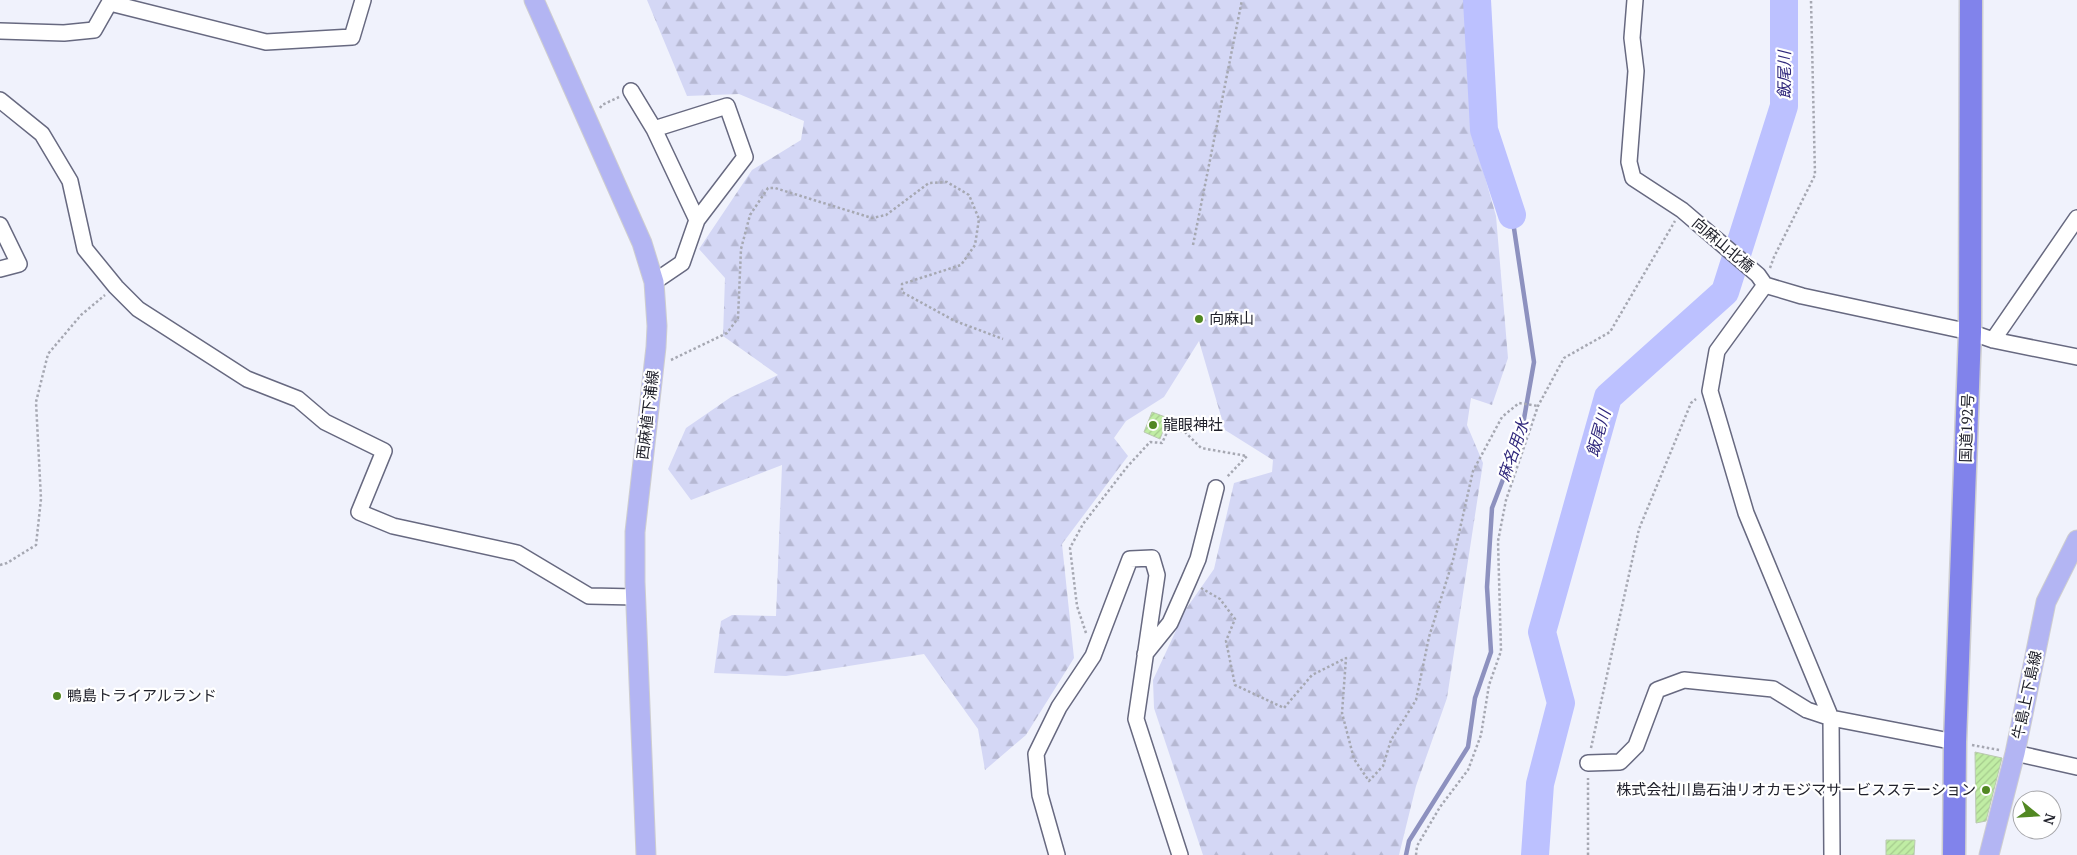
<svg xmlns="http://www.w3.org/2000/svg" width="2077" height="855" font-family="'PT Serif','Noto Sans JP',serif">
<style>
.forest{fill:url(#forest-firs)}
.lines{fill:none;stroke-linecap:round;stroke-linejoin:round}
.stream{stroke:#8d91bf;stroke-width:4.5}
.river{stroke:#bcc1ff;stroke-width:28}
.building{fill:url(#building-hatch);stroke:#bac8b1}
.minor-casing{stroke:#676980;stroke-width:18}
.major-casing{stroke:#ceced0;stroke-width:21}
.highway-casing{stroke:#ceced0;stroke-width:25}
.path{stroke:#a6a8b2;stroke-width:2.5;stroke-dasharray:2.5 2.5;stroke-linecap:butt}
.minor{stroke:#fff;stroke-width:15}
.major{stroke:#b3b5f3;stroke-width:19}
.highway{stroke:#8183eb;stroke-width:22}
.poi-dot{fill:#518822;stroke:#fff;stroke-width:2}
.labels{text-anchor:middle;stroke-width:4.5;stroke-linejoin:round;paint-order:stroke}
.street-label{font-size:15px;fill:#20212b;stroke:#fff}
.poi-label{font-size:15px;fill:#20212b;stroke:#fff;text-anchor:start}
.water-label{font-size:16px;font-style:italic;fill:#30287c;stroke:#fff}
</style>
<defs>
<pattern id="forest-firs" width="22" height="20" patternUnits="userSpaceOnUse" patternTransform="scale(1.25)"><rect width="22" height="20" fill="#d4d7f5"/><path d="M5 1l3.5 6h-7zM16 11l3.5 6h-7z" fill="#b6b8d2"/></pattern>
<pattern id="building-hatch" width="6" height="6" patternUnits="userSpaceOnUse" patternTransform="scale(1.25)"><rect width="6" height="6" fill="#c0eda4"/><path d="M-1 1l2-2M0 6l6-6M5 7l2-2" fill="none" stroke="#a5cb8d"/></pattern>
</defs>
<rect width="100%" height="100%" fill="#f0f2fc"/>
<path class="forest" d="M 647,0 L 1467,0 L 1475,142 L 1496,216 L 1508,358 L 1492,405 L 1471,398 L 1467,425 L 1483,463 L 1447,698 L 1416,786 L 1399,855 L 1203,855 L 1154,708 L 1153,680 L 1186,609 L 1214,569 L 1234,483 L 1272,472 L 1273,460 L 1225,430 L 1199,341 L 1164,397 L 1126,421 L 1114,438 L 1128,456 L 1062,544 L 1074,658 L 1026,735 L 985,770 L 978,729 L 924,654 L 786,676 L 714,673 L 721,621 L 732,615 L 776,616 L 782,465 L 691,500 L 668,469 L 686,428 L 731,397 L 778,375 L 723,336 L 725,278 L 699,249 L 752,170 L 801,140 L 804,121 L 739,94 L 687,96 Z"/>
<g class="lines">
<path class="stream" d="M 1406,855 L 1409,841 L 1468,747 L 1475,698 L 1491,652 L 1487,587 L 1492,508 L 1522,430 L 1534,362 L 1512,215"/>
<path class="river" d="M 1477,0 L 1484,130 L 1512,215
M 1535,855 L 1540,784 L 1561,703 L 1542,632 L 1608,397 L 1725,292 L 1784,106 L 1784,0"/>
</g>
<path class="building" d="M 1152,412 L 1168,418 L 1160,439 L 1144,432 Z
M 1975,752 L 2002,758 L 1986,821 L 1976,823 Z
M 1886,840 L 1915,840 L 1914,855 L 1886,855 Z"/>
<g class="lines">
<g class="minor-casing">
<path id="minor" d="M 1635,0 L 1632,38 L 1636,71 L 1629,162 L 1633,178 L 1682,210 L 1758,275 L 1765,285 L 1802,296 L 1970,332 L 1993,340 L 2077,357
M 110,3 L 266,42 L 352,37 L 363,0
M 0,31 L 64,33 L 94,30 L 111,0
M 631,91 L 654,129
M 0,100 L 42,134 L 70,181 L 85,249 L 116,287 L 138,309 L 247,379 L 298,399 L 325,422 L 384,451 L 359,512 L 393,526 L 517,553 L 589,596 L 636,597
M 0,225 L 19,264 L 0,269
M 654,282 L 682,263 L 697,220 L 745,157 L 727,106 L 654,129 L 697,220
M 1765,285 L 1717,351 L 1710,391 L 1746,513 L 1831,718 L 1832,855
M 1993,340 L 2077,218
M 1145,654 L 1170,623 L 1189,580 L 1198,559 L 1216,488
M 2015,753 L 2077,767
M 1588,763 L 1620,762 L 1636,746 L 1657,690 L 1684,680 L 1773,689 L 1807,710 L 1831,718 L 1955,742
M 1057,855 L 1040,795 L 1036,754 L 1059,707 L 1093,656 L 1130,559 L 1152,558 L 1157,575 L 1136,719 L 1180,855"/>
</g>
<g class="major-casing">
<path id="major" d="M 534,0 L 642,243 L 654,282 L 657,326 L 656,347 L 635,532 L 635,582 L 646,855
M 1989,855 L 2015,753 L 2046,602 L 2077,540"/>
</g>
<g class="highway-casing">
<path id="highway" d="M 1954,855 L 1955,742 L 1970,332 L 1971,0"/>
</g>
<path class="path" d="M 600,108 L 602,105 L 619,97
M 1193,245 L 1242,0
M 1770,268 L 1774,257 L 1815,175 L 1811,0
M 671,360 L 727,333 L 738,318 L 741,249 L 750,215 L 768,188 L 775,188 L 872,218 L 886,215 L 929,183 L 947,182 L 969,195 L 979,219 L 975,245 L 961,265 L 902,284 L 902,292 L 955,321 L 1003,339
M 0,565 L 7,563 L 36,545 L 41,499 L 36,402 L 48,354 L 81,315 L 105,295
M 1201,588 L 1220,599 L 1235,619 L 1226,641 L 1235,685 L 1284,708 L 1312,675 L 1346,658 L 1342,713 L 1354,759 L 1369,781 L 1383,766 L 1391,740 L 1416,700 L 1429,637 L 1453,560 L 1473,471 L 1502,417 L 1519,403 L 1538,406
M 1086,633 L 1077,606 L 1070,548 L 1083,524 L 1127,467 L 1150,442 L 1162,443 L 1169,428 L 1185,432 L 1201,448 L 1247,456 L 1226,478
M 1972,745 L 1999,750
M 1591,748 L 1639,529 L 1691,403 L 1696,399
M 1416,855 L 1417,846 L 1440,807 L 1468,770 L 1481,735 L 1489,685 L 1501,651 L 1498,541 L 1506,500 L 1538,406 L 1564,358 L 1610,332 L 1675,221
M 1588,855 L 1588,778"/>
<use href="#minor" class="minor"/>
<use href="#major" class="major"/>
<use href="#highway" class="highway"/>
</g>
<g class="poi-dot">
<circle cx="1199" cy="319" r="5"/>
<circle cx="1153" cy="425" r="5"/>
<circle cx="57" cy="696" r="5"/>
<circle cx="1986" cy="790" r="5"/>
</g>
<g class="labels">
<g class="street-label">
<text transform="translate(1723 245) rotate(40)" y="5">向麻山北橋</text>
<text transform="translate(648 415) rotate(-83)" y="5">西麻植下浦線</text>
<text transform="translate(1967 428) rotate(-88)" y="5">国道192号</text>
<text transform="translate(2027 695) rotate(-78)" y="5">牛島上下島線</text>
</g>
<g class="poi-label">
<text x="1209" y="324">向麻山</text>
<text x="1163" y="430">龍眼神社</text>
<text x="67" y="701">鴨島トライアルランド</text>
<text x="1976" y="795" text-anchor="end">株式会社川島石油リオカモジマサービスステーション</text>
</g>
<g class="water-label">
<text transform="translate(1784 75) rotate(-90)" y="6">飯尾川</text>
<text transform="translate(1598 433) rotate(-74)" y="6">飯尾川</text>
<text transform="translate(1513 450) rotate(-71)" y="6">麻名用水</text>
</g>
</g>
<g transform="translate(2037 815) rotate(108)"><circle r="24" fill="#ffffff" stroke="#a6a6aa"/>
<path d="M0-4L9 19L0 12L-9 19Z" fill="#518822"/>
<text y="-8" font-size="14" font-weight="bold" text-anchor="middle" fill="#20212b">N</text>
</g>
</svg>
